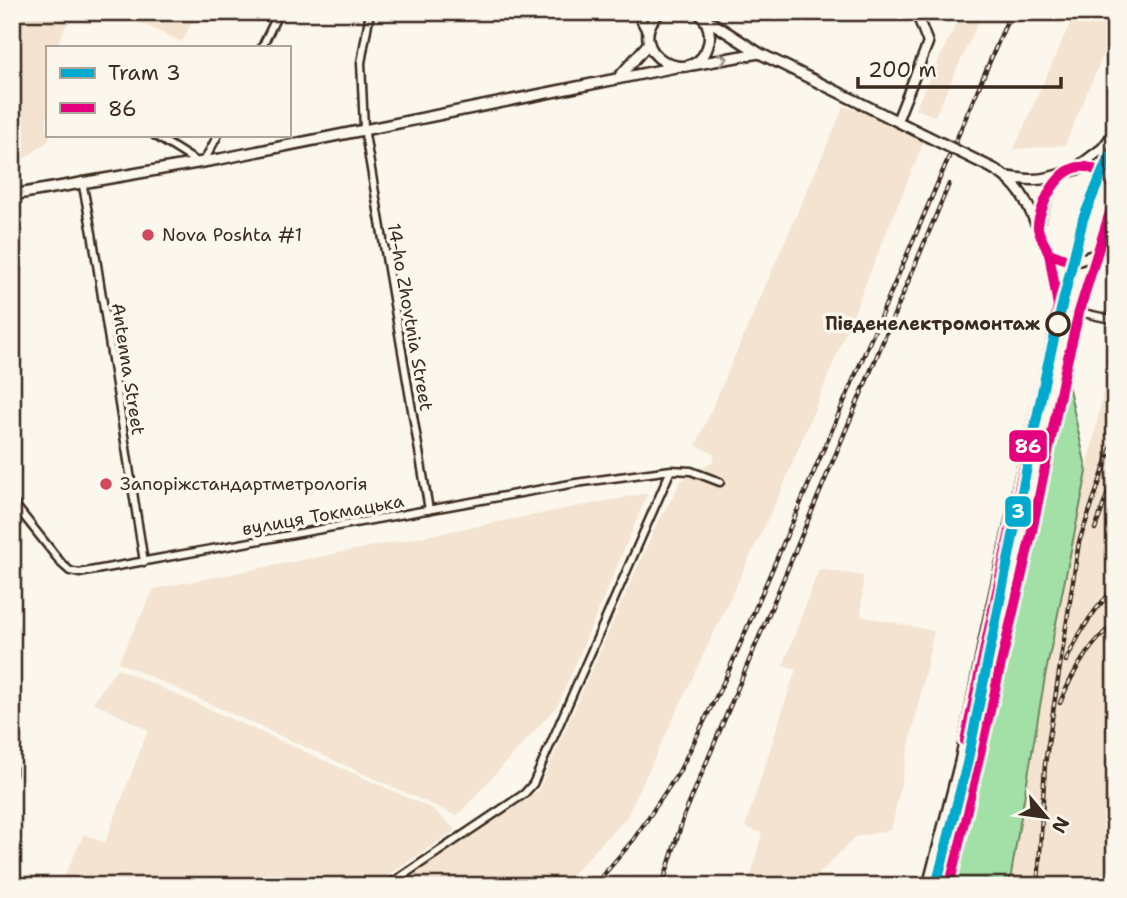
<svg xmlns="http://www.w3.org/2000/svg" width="1127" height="898" font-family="'Shantell Sans',sans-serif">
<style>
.built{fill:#f3e3d0}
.green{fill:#a3e0a7;stroke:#6f8562;stroke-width:2}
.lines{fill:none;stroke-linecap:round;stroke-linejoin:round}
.minor-casing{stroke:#3b2a1e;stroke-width:11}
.tertiary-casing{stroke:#3b2a1e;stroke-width:13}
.secondary-casing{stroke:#3b2a1e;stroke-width:14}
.minor{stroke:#fbf7ec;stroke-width:6}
.tertiary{stroke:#fbf7ec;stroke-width:8}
.secondary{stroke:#fbf7ec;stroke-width:9}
.rail-casing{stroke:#3b2a1e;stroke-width:4.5}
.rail{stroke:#fbf7ec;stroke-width:2;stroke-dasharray:5;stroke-linecap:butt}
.secondary-bridge-casing{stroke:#3b2a1e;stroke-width:14;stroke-linecap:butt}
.secondary-bridge{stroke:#fbf7ec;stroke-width:9}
.bus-1-casing{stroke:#fbf7ec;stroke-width:16}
.bus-1{stroke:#e5007d;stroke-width:10}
.tram-1-casing{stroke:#fbf7ec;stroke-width:16}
.tram-1{stroke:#00a9ce;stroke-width:10}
.oneway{stroke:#9b9085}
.poi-dot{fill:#d1495b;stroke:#fbf7ec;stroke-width:2.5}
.stop-dot{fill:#fbf7ec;stroke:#3b2a1e;stroke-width:3.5}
.labels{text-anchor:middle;stroke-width:7;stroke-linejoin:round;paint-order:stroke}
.poi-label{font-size:18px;fill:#3b2a1e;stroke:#fbf7ec;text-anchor:start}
.street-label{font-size:18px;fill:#3b2a1e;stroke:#fbf7ec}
.stop-label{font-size:18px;font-weight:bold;fill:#3b2a1e;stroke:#fbf7ec;text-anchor:end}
.line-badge{stroke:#fbf7ec;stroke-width:2.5}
.badge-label{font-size:19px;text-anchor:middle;font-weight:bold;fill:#fff}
</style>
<rect width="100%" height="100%" fill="#fbf7ec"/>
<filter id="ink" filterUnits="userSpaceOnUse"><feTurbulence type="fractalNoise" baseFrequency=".0143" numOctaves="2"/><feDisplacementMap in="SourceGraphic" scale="14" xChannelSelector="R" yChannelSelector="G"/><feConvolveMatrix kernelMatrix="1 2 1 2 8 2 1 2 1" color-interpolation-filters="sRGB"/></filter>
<g filter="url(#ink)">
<path class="built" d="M 12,12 L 72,12 L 56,47 L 47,47 L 47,135 L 51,135 L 48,141 L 20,162 L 12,162 Z
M 133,12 L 197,12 L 182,42 L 130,18 Z
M 962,12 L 983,12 L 935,116 L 915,109 Z
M 1075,12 L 1115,12 L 1115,27 L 1065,145 L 1014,149 Z
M 844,106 L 926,136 L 781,491 L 626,818 L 561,886 L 393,886 L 538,791 L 654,530 L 681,481 L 712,463 L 715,455 L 696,445 Z
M 1115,334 L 1115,886 L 1009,886 L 1045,677 Z
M 648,493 L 558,705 L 457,816 L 118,662 L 154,589 Z
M 819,569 L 863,576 L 861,616 L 934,631 L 891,830 L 855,837 L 807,886 L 756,886 L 757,880 L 750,879 L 762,833 L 745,827 L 796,669 L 783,666 Z
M 117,668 L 431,808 L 456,830 L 371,886 L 60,886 L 84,834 L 105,843 L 148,730 L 93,702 Z"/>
<path class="green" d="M 1065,370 L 1087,472 L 1045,677 L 1009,886 L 949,886 Z"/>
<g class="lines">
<g class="minor-casing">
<path id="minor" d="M 370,12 L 361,63 L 364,128 L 429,510
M 262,47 L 279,12
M 154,135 L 197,162
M 204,161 L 218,135
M 82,181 L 92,233 L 144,562
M 1079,312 L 1115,320
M 12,501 L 62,564 L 70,571 L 79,573 L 576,483 L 671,470 L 691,471 L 720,482
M 12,768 L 12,774
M 387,886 L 524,794 L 533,784 L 671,470"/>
</g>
<g class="tertiary-casing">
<path id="tertiary" d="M 637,12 L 648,33
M 897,121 L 928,43 L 916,12"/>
</g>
<g class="secondary-casing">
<path id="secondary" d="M 660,12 C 618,51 697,95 709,42 C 711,30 707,20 698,12
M 703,17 L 759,53 L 927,136
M 692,65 L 759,53
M 620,76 L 649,43
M 1079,166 L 1103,148 L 1115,132
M 992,168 C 1029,188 1031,218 1049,253 L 1073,262 L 1095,255
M 1008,177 C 1021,179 1034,181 1047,178 C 1080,171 1094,152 1115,192
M 12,195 L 220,159 L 676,67
M 1038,227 C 1042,207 1049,191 1061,174
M 928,886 L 960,762 L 986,632 L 1058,306 L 1049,253
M 949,886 L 1032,531 L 1065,370 L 1079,312 L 1115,195"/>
</g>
<use href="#minor" class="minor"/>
<use href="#tertiary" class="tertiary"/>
<use href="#secondary" class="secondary"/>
<g class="rail-casing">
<path id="rail" d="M 1095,529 L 1115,473
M 1066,661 C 1078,635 1093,608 1115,589
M 1060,703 C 1072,673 1090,643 1115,623
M 594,886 L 634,839 L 679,772 L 726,677 L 1011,12
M 662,886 L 684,816 L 949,184
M 1038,886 L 1045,764 L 1079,542 L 1115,437"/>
</g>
<use href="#rail" class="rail"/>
<g class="secondary-bridge-casing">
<path id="secondary-bridge" d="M 927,136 L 992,168"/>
</g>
<use href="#secondary-bridge" class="secondary-bridge"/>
<g class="bus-1-casing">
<path id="bus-1" d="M 1067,260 L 1049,253 C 1046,246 1039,236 1038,228 C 1037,220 1042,209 1045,201 C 1061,164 1092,151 1115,192
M 965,741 L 1058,306 L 1049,253
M 949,886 L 1032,531 L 1065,370 L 1079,312 L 1115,196"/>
</g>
<use href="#bus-1" class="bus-1"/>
<g class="tram-1-casing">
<path id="tram-1" d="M 936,886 L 967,764 L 1047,368 L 1083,219 L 1115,142"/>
</g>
<use href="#tram-1" class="tram-1"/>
</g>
<defs><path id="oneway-chevron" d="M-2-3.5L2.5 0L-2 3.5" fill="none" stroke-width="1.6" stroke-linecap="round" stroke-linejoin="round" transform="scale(1.75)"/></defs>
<use class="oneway" href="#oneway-chevron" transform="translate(723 59) rotate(-10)"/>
</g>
<g class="poi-dot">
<circle cx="148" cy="235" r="7"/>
<circle cx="106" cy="484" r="7"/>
</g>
<circle class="stop-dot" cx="1058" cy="324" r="11"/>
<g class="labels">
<g class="poi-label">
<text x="162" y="241">Nova Poshta #1</text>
<text x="120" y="490">Запоріжстандартметрологія</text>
</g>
<g class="street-label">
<text transform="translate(410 317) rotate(80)" y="6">14-ho Zhovtnia Street</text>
<text transform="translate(128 369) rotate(81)" y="6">Antenna Street</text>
<text transform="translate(323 515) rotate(-10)" y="6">вулиця Токмацька</text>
</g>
<g class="stop-label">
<text x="1040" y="330">Південелектромонтаж</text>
</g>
</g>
<g class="line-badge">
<rect x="1008" y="429" width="40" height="34" rx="7" fill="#e5007d"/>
<rect x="1004" y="495" width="28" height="33" rx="7" fill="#00a9ce"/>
</g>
<g class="badge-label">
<text x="1028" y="453">86</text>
<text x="1018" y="518">3</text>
</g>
<rect width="1127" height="898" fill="none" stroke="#fbf7ec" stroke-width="42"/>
<rect x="21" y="21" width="1085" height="856" fill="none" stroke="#3b2a1e" stroke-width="2.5" filter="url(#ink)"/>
<rect x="46" y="46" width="245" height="91" fill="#fbf7ec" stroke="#aea59a" stroke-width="2"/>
<rect x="60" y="68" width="35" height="10" fill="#00a9ce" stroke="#aea59a" stroke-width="2"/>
<text x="108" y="80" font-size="21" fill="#3b2a1e">Tram 3</text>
<rect x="60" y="103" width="35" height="10" fill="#e5007d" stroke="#aea59a" stroke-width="2"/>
<text x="108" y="116" font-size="21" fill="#3b2a1e">86</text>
<g transform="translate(1046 817) rotate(119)" stroke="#fbf7ec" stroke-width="5" paint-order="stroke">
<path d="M0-5L12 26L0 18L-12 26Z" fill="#3b2a1e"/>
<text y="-10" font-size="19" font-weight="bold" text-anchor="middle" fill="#3b2a1e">N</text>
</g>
<path d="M858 77v10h203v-10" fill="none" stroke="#3b2a1e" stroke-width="3.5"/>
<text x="868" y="77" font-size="21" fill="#3b2a1e" stroke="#fbf7ec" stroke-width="5" paint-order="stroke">200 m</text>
</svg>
